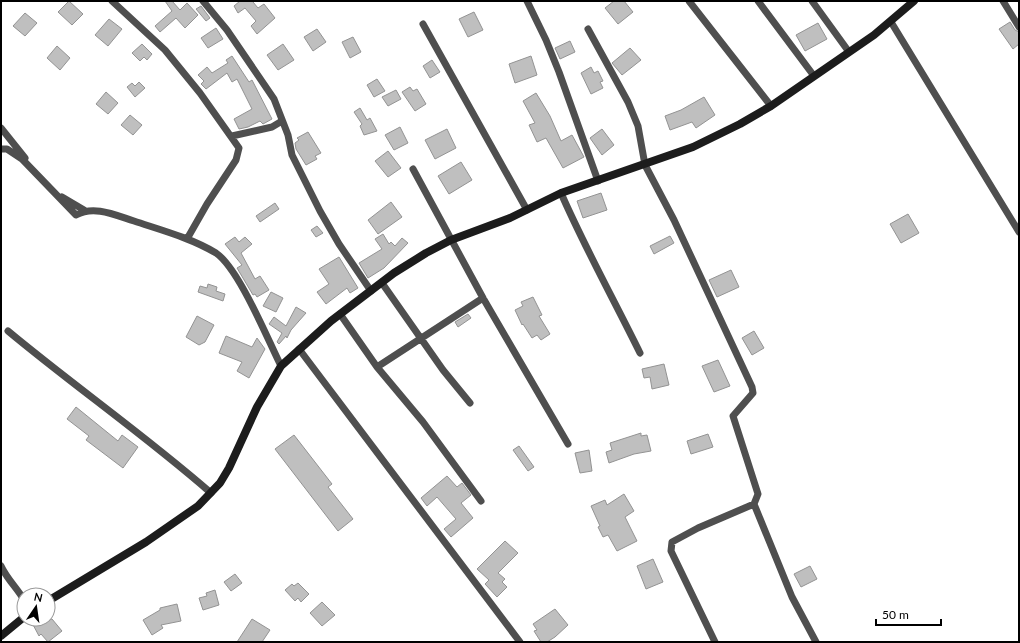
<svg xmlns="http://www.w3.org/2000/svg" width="1020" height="643" font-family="Lato,sans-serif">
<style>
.building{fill:#bfbfbf;stroke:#939393}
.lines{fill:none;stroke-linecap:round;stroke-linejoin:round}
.street{stroke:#4f4f4f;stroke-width:7}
.secondary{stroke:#1c1c1c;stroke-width:8}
</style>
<rect width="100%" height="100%" fill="#fff"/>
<path class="building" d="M 69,1 L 83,14 L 72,25 L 58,12 Z
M 165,1 L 172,1 L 180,10 L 187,3 L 198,15 L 185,28 L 176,18 L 160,32 L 155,26 L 172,11 Z
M 240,1 L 255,1 L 253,2 L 258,8 L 264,4 L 275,18 L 257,34 L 251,26 L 256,21 L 245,8 L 238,13 L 234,6 Z
M 614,1 L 624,1 L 633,12 L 618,24 L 605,8 Z
M 201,6 L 210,18 L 206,21 L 196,9 Z
M 474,12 L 483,30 L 468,37 L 459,19 Z
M 25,13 L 37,23 L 25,36 L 13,26 Z
M 109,19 L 122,29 L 108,46 L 95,35 Z
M 1010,22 L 1015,30 L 1019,32 L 1019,44 L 1013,49 L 999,29 Z
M 818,23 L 827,39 L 805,51 L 796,35 Z
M 216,28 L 223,39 L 208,48 L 201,38 Z
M 317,29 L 326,42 L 313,51 L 304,37 Z
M 353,37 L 361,52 L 350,58 L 342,42 Z
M 570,41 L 575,52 L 560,59 L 555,48 Z
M 142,44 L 152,54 L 147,60 L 144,57 L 140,61 L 132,53 Z
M 283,44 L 294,60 L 278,70 L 267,55 Z
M 57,46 L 70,58 L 60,70 L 47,58 Z
M 630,48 L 641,60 L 622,75 L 612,63 Z
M 232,56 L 249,82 L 252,80 L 272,119 L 263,124 L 260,121 L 248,127 L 239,129 L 234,119 L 252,109 L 237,79 L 232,82 L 227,73 L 206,89 L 201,84 L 204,81 L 198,75 L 207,67 L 212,73 L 228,63 L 226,60 Z
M 531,56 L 537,75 L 515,83 L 509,64 Z
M 432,60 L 440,72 L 430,78 L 423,66 Z
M 591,67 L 594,73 L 598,71 L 603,81 L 600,82 L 603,88 L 591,94 L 581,73 Z
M 377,79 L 385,91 L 374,97 L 367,85 Z
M 139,82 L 145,88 L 135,97 L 127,87 L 132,83 L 135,86 Z
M 410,87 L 413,91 L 417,89 L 426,104 L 415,111 L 402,92 Z
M 396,90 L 401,99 L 388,106 L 382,97 Z
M 106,92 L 118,103 L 108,114 L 96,104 Z
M 536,93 L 550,116 L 561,141 L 572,135 L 584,157 L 563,168 L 546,138 L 537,142 L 529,125 L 535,123 L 523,101 Z
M 704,97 L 715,115 L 696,128 L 692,122 L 670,130 L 665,116 L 681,110 Z
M 360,108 L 367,120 L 370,118 L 377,131 L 364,135 L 360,126 L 362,124 L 354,112 Z
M 130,115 L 142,125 L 133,135 L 121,125 Z
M 400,127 L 408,143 L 394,150 L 385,135 Z
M 447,129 L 456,148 L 435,159 L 425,140 Z
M 602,129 L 614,145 L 602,155 L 590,138 Z
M 308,132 L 321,153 L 315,156 L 317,159 L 306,165 L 296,149 L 295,143 L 299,140 L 297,138 Z
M 388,151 L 401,168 L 388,177 L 375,161 Z
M 461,162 L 472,180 L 449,194 L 438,176 Z
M 601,193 L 607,210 L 583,218 L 577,201 Z
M 391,202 L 402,217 L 378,234 L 368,220 Z
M 275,203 L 279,209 L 260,222 L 256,216 Z
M 908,214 L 919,233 L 901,243 L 890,224 Z
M 317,226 L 323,233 L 316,237 L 311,230 Z
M 383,234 L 389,244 L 391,242 L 395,246 L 402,238 L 408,243 L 384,268 L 368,278 L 359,263 L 382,249 L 375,239 Z
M 670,236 L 674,243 L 654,254 L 650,246 Z
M 235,237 L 239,242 L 245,237 L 252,244 L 241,253 L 255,279 L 260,276 L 269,290 L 257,297 L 255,294 L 253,295 L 237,268 L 242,265 L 225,244 Z
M 339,257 L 358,288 L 350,293 L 347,288 L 326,304 L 317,292 L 329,284 L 319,269 Z
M 731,270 L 739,287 L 717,297 L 709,280 Z
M 208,284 L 217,287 L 216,291 L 225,294 L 223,301 L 198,292 L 200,286 L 207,288 Z
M 271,292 L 283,298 L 276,312 L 263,306 Z
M 533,297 L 542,315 L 539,316 L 550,334 L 541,340 L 537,335 L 532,338 L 523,324 L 522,325 L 515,310 L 523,306 L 521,302 Z
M 296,307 L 306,313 L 291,330 L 287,338 L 286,336 L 279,344 L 277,342 L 282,333 L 269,324 L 274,317 L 286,326 Z
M 468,314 L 471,318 L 458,327 L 455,322 Z
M 197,316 L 214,325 L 205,342 L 199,345 L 186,337 Z
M 754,331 L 764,348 L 752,355 L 742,338 Z
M 226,336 L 252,347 L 257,338 L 265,349 L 249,378 L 237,371 L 242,362 L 219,353 Z
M 718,360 L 730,386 L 714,392 L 702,366 Z
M 664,364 L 669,385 L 652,389 L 650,377 L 644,378 L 642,369 Z
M 76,407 L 118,441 L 122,435 L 138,447 L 123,468 L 86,440 L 89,436 L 67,419 Z
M 641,433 L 641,436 L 647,435 L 651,451 L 634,454 L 609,463 L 606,452 L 612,450 L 610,443 Z
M 708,434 L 713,447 L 691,454 L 687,441 Z
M 294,435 L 332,484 L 328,487 L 353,519 L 338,531 L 275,449 Z
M 519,446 L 534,467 L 528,471 L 513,450 Z
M 589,450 L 592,471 L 580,473 L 575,453 Z
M 447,476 L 457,487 L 462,483 L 471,495 L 461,503 L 473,518 L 451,537 L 444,529 L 456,519 L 437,497 L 427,506 L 421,498 Z
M 624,494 L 634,511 L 625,517 L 637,541 L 617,551 L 608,535 L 603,537 L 598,527 L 600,526 L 591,506 L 605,500 L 607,505 Z
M 505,541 L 518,553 L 498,573 L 505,579 L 502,582 L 507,587 L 497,597 L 485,584 L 489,580 L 477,569 Z
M 653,559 L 663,582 L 646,589 L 637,566 Z
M 810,566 L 817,579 L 801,587 L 794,574 Z
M 235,574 L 242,583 L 231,591 L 224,582 Z
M 298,583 L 309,594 L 301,602 L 298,598 L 295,601 L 285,590 L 292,584 L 294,586 Z
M 215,590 L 219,605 L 203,610 L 199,598 L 207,596 L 206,593 Z
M 322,602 L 335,615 L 322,626 L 310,613 Z
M 177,604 L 181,621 L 161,625 L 163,628 L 152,635 L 143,620 L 160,610 L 160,608 Z
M 555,609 L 568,625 L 555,637 L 547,642 L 541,642 L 534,631 L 537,630 L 533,624 Z
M 30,619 L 52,619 L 62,631 L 48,642 L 41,634 L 39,636 Z
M 252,619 L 270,630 L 262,642 L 237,642 Z"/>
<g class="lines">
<path class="street" d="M 112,1 L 165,50 L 200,93 L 239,148 L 236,160 L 207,204 L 187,239
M 203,1 L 227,30 L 274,99 L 288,135 L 292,155 L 320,211 L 339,244 L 371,291
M 527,1 L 546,40 L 559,72 L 598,181
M 689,1 L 771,106
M 758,1 L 814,76
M 812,1 L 849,52
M 1003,1 L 1019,27
M 891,22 L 1019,232
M 423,24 L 527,210
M 588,29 L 628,102 L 638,126 L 645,165 L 674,220 L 752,387 L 753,393 L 733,416 L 758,494 L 754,504 L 698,528 L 672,542 L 671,551 L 715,642
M 1,128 L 25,158
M 232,136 L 272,127 L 282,121
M 1,149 L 7,149 L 22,159 L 76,215 C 94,205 115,215 134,221 C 161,230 191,238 216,253 C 239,269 267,338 281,366
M 413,169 L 483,298 L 568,444
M 561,193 C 585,248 614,300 640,353
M 62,197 L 84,210
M 382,283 L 443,370 L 470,403
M 340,314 L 377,367 L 423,422 L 481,501
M 8,331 C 74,386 146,436 211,493
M 299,349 L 520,642
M 377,367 L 483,298
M 754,504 L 792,597 L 816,642
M 1,566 C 7,579 17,588 24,600"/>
<path class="secondary" d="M 48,601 L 146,542 L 198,506 L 220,483 L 229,468 L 257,407 L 281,366 L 331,321 L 394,273 L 426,253 L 451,240 L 510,218 L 561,193 L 693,147 L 740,124 L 771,106 L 874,35 L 914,1
M 1,636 L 24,617"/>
</g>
<rect width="1020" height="643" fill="none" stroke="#000000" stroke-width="4"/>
<g transform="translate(36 607) rotate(13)"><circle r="19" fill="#ffffff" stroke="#999999"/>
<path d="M0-3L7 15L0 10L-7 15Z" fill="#000000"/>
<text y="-6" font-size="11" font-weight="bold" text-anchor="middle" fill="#000000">N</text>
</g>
<path d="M876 619v6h65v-6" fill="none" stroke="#000000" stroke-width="2"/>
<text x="882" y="619" font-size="12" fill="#000000" stroke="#ffffff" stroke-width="3" paint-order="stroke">50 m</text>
</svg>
